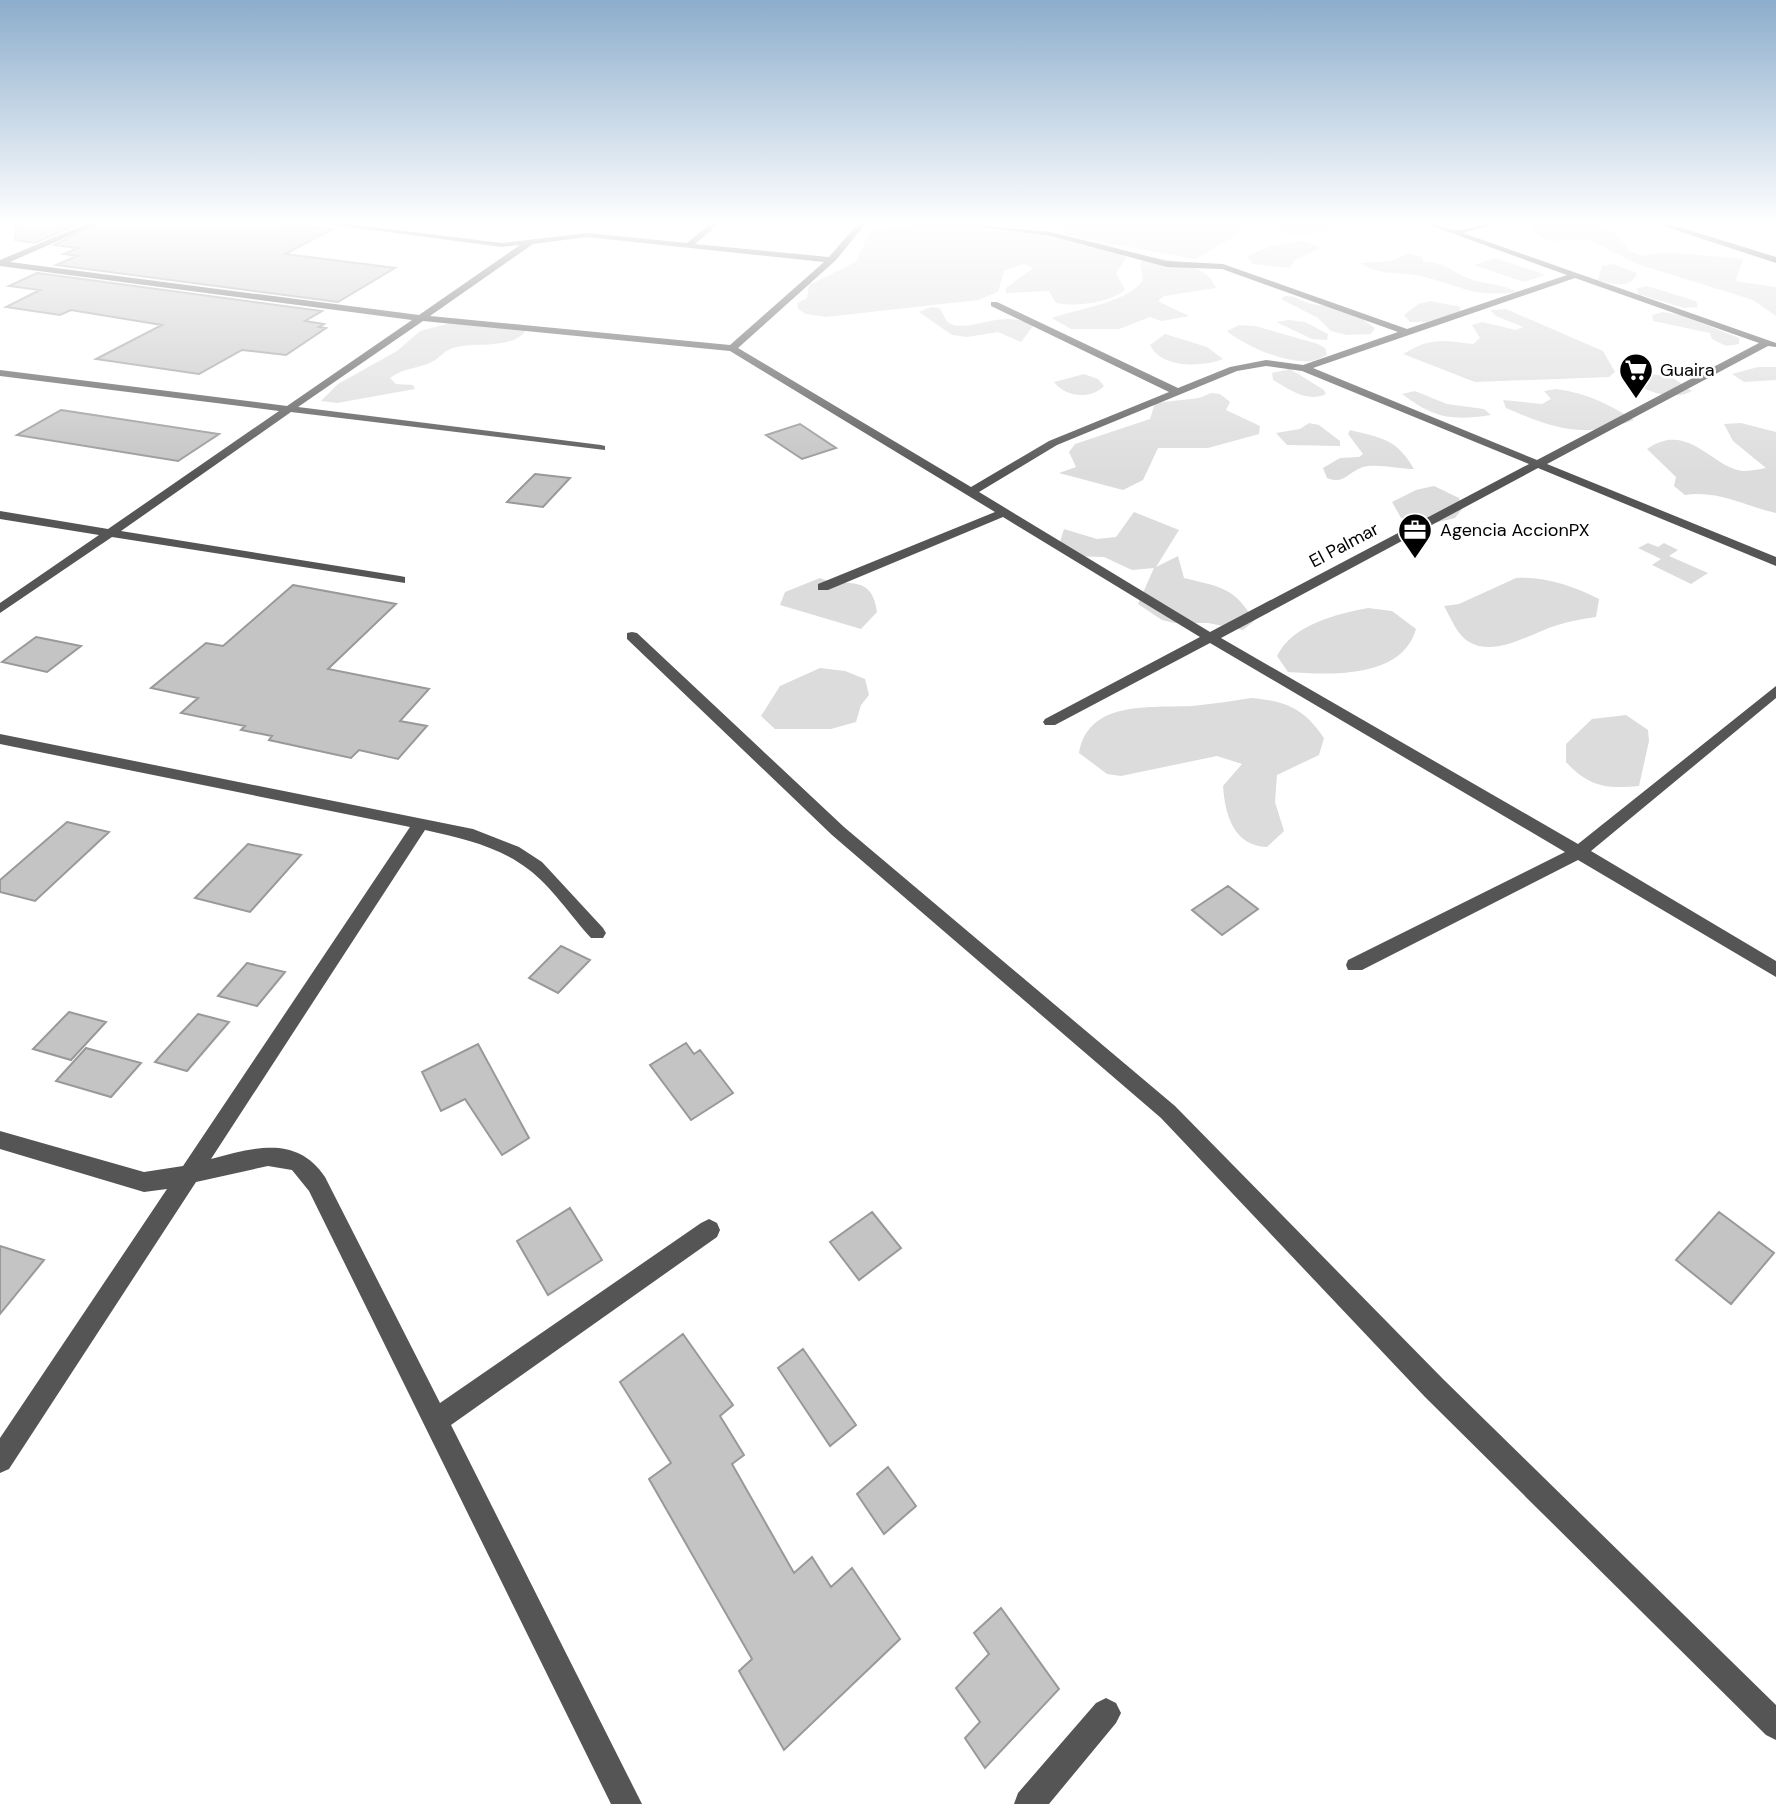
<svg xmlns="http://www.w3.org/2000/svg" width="1776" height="1804" font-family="'DM Sans',sans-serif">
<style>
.green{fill:#dcdcdc}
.building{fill:#c4c4c4;stroke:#999;stroke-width:2}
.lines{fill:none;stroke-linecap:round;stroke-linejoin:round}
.minor{fill:#555;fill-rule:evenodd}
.labels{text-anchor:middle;stroke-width:5;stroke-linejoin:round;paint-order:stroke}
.far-poi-label{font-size:18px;fill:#000;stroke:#fff;text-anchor:start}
.far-street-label{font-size:18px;fill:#000;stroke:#fff}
</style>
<rect width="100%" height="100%" fill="#fff"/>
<path class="green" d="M 1066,222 L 1284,222 L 1242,228 L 1235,236 L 1196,259 L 1112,244 L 1126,258 L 1116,273 L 1125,290 C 1108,303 1077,307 1056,303 L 1049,291 L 1006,293 L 1006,288 L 1033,268 L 1024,264 L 1004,271 L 998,292 L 978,300 L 826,317 L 806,314 L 798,309 L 797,303 L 807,298 L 809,285 L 856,262 L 870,231 L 879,227 L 952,223 L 1111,244 L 1065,234 L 1063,224 Z
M 1296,222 L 1403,222 C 1395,231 1378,225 1366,224 C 1335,222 1316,242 1282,231 L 1279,226 Z
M 1533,222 L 1586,222 L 1615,232 L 1630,251 L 1642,256 L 1662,252 L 1744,259 L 1735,281 L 1776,287 L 1776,316 L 1753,300 L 1637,264 L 1588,239 L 1550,241 L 1533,232 Z
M 1302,241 L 1319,246 L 1319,249 L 1295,260 L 1290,268 L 1252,264 L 1247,256 L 1268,247 Z
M 1409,253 L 1422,257 L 1423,262 C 1442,261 1447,268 1463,276 C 1480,285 1500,282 1516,292 C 1473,298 1462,286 1424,277 C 1398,270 1385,278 1360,263 L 1392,261 Z
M 1146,258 C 1168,258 1207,264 1216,288 L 1164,296 L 1158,301 L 1189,316 L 1162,321 L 1150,317 L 1119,329 L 1071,329 L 1052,318 C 1077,309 1129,302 1143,280 L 1140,263 Z
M 1496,258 L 1546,275 L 1523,282 L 1474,265 Z
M 1613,264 L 1637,273 C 1631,290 1612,284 1598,280 L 1602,266 Z
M 1647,286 L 1696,301 L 1698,307 L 1684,308 L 1638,294 L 1637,288 Z
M 1285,296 C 1296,295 1302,302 1312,304 C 1347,310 1345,306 1375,328 L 1371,334 L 1347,335 L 1331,331 L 1318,318 L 1281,299 Z
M 1430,301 L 1461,307 L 1459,313 L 1426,322 L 1410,322 L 1404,315 L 1418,304 Z
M 931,307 L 939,308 C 943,312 944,318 948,322 C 964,336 1005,306 1033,326 L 1021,342 L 998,332 L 967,337 L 952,335 L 919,312 Z
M 1506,309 L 1603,351 L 1615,372 L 1609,377 L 1475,382 L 1403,354 C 1431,337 1442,340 1473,344 L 1480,338 L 1472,325 L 1482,322 L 1516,330 L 1523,327 L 1496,316 L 1490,310 Z
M 1663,312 L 1681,315 L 1739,338 L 1739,344 L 1726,346 L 1712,339 L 1710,333 L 1653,321 L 1652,315 Z
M 463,320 L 523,325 L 525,332 C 509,350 475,341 453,348 C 446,350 441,356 435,360 C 421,369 404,367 390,378 L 396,384 L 413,385 L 415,389 L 337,403 L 321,401 L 338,384 L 397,351 L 420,331 Z
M 1289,320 L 1305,322 L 1328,334 L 1327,340 L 1312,339 L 1276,322 Z
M 1239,325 L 1255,326 L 1318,344 L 1325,348 L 1327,355 C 1322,357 1316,361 1311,361 C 1286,364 1245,346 1227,331 Z
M 1165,334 L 1207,347 L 1223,359 C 1202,367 1162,369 1150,345 Z
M 1758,367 L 1776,367 L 1776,380 L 1744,382 L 1732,374 Z
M 1290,369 L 1324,390 L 1326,394 C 1307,403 1289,389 1273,380 L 1272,373 Z
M 1084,374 L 1098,379 L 1104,386 C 1091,400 1065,397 1054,382 Z
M 1650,374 L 1670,376 L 1692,391 C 1675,401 1650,393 1634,383 Z
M 1556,389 C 1586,393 1609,404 1634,420 C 1582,439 1555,429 1506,408 L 1503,400 L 1542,404 L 1551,399 L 1544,391 Z
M 1415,391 L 1447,404 L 1484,409 L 1491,415 C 1451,421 1434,418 1402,394 Z
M 1211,393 L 1220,394 L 1230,402 L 1226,410 L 1260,426 L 1259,434 L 1208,448 L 1158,448 L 1143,480 L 1123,490 L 1059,473 L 1076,467 L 1069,452 L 1075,444 L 1150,419 L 1155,403 L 1199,398 Z
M 1309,423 L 1319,425 L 1340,441 L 1340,446 L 1287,445 L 1276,433 L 1300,429 Z
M 1741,423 L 1776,432 L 1776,513 C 1745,506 1718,490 1685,495 L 1674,486 L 1676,477 L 1647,449 C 1688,420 1712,468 1743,471 C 1750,471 1759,469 1766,468 L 1733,441 L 1724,424 Z
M 1350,430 C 1382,438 1397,439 1414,469 C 1400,469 1376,463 1363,467 C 1348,472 1344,485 1327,478 L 1323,468 L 1340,458 L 1359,457 L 1363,454 L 1348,434 Z
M 1434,486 L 1459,498 L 1462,509 L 1455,518 L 1422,526 L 1401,518 L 1392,502 L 1416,490 Z
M 1134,512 L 1179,530 L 1156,567 L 1178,556 L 1184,578 C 1220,587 1235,587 1254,621 L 1243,630 L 1208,623 L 1174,623 L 1162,620 L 1138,604 L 1154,568 L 1132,570 L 1104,557 L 1072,556 L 1059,545 L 1064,529 L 1097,539 L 1116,537 Z
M 1648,543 L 1658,547 L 1664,543 L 1678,550 L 1669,556 L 1708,573 L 1691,584 L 1652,565 L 1661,559 L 1638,548 Z
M 820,578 C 844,589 872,571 877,612 L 861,629 L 780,605 L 785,592 Z
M 1516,578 C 1543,576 1574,586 1599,599 L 1596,617 C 1583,619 1570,621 1558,625 C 1532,632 1497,658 1469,642 C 1457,635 1451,618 1444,606 L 1459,604 Z
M 1368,608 L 1392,611 L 1416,629 C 1402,679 1330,675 1288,672 L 1277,656 C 1292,625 1336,614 1368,608 Z
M 820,668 L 845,671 L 865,679 L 869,695 L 861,705 L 856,722 L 831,729 L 775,729 L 761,716 L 780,686 Z
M 1251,698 C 1286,701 1304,708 1324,738 L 1319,755 L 1277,775 L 1275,802 L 1284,831 L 1267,847 C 1234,846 1225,815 1223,786 L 1242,764 L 1217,756 L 1121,776 L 1107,774 L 1079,753 C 1088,700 1150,708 1192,706 C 1212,704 1232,701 1251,698 Z
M 1626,715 L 1648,730 L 1649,741 L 1639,786 C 1607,789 1589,787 1566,762 L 1566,744 L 1592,719 Z"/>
<path class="building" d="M 16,222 L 84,222 L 35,243 L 15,240 Z
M 103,222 L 269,222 L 333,229 L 285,254 L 395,268 L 338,302 L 56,265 L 77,256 L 64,254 L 78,248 L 54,245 Z
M 37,273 L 322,311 L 305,321 L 324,324 L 319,327 L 326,328 L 286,355 L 242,350 L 199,374 L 96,359 L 162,325 L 71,310 L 60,315 L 6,307 L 40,290 L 9,286 Z
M 61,410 L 219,434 L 178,461 L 17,435 Z
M 800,424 L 836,448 L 802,459 L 766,435 Z
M 535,474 L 570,478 L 543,507 L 507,502 Z
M 293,585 L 396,604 L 328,669 L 429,689 L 400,721 L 427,726 L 398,759 L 359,750 L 351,758 L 269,740 L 272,736 L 241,730 L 245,726 L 181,713 L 198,698 L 151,688 L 206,643 L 223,646 Z
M 36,637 L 81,646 L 47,672 L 2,662 Z
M 67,822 L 109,832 L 35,901 L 0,892 L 0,880 Z
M 248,844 L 301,855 L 250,912 L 195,898 Z
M 1228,886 L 1258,909 L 1222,935 L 1192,910 Z
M 561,946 L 590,960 L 558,993 L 529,978 Z
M 247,963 L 285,972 L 257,1006 L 218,996 Z
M 69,1012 L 106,1022 L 71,1060 L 33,1049 Z
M 198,1014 L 229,1022 L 187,1071 L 155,1062 Z
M 686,1043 L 694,1054 L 700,1050 L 733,1093 L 691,1120 L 650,1065 Z
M 478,1044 L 529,1138 L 502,1155 L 465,1099 L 441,1111 L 422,1072 Z
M 86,1048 L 141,1063 L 111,1097 L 56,1081 Z
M 570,1208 L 602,1260 L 548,1295 L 517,1241 Z
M 872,1212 L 901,1248 L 859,1280 L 830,1242 Z
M 1719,1212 L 1774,1253 L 1731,1304 L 1676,1260 Z
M 0,1246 L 44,1260 L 0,1314 Z
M 683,1334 L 733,1405 L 720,1416 L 744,1455 L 732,1464 L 794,1573 L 812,1557 L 831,1587 L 852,1568 L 900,1639 L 784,1750 L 739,1671 L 752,1659 L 649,1479 L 671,1463 L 620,1382 Z
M 803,1349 L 856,1425 L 830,1446 L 778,1368 Z
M 888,1467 L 916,1506 L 884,1534 L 857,1494 Z
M 1001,1608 L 1059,1689 L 985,1768 L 965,1738 L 980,1722 L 956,1688 L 989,1654 L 974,1633 Z"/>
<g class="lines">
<path class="minor" d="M 91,222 L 101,222 L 10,262 L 419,315 L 520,245 L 502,247 L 311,222 L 333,222 L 502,243 L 587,233 L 687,243 L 712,222 L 721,222 L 695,244 L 829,257 L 859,222 L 867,222 L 836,260 L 738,348 L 971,487 L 1049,441 L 1169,392 L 991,306 L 991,302 L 997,302 L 1178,388 L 1230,367 L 1266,360 L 1303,365 L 1398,332 L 1222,269 L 1167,267 L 1051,236 L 945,222 L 1051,232 L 1167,261 L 1223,264 L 1407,329 L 1567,275 L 1421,222 C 1434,222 1444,229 1455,230 C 1470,230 1486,222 1502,222 L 1463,233 L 1776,343 L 1776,347 L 1768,346 L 1547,464 L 1776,557 L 1776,566 L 1538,468 L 1221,638 L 1578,844 L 1776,686 L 1776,698 L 1591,851 L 1776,961 L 1776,977 L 1578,860 L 1362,970 L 1348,970 L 1346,965 L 1348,960 L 1565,852 L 1210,643 L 1055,725 L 1045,725 L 1043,722 L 1045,719 L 1200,637 L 1003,517 L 828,590 L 818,590 L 818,584 L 995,512 L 730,351 L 423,321 L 298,407 L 601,445 L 605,446 L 605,450 L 291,412 L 121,531 L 400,576 L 405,577 L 405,583 L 112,537 L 0,613 L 0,603 L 99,535 L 0,519 L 0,511 L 108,529 L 279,411 L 0,376 L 0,370 L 287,406 L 412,320 L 0,266 L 0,260 ZM 587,237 L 824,262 L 730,345 L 430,316 L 533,244 ZM 1575,278 L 1759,343 L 1537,460 L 1313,368 ZM 1266,366 L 1302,371 L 1529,464 L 1210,632 L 979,492 L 1057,445 L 1237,371 Z
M 1651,222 L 1663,222 L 1776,257 L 1776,263 Z
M 632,632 L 637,633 L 844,827 L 1175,1106 L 1443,1379 L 1776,1705 L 1776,1740 L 1766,1735 L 1425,1397 L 1161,1118 L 832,835 L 627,639 L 627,633 Z
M 0,734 L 473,829 L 519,847 L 542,862 L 603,928 L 606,933 L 603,938 L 591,938 C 571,916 551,886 528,869 C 498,846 461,838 425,830 L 211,1159 C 254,1148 296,1134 325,1177 L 440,1403 L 701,1223 L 709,1219 L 717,1223 L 720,1230 L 717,1237 L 451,1425 L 642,1804 L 611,1804 L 309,1191 L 292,1170 L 268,1166 L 196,1182 L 9,1469 L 0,1473 L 0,1438 L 167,1189 L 144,1192 L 0,1149 L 0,1131 L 144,1172 L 183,1166 L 410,827 L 0,744 Z
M 1106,1698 L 1116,1703 L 1121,1713 L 1116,1723 L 1049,1804 L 1014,1804 L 1018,1793 L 1096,1703 Z"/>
</g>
<linearGradient id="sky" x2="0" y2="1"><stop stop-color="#8cadcc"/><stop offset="0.47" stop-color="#fff"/><stop offset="1" stop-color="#fff" stop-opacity="0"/></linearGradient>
<rect width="1776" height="474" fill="url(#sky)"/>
<defs>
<g id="supermarket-pin" transform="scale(1.75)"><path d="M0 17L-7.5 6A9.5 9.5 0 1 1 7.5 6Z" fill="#000" stroke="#fff"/><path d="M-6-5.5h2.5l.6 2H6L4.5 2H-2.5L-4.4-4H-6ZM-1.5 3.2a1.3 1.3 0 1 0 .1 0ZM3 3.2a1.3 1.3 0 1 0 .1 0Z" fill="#fff"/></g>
<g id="office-pin" transform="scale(1.75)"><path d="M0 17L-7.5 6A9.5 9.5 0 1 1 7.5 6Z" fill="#000" stroke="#fff"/><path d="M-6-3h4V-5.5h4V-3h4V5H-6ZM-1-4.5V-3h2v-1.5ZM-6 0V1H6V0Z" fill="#fff"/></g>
</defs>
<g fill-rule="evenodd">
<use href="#supermarket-pin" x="1636" y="370"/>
<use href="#office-pin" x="1415" y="530"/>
</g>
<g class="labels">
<g class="far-poi-label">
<text x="1660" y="376">Guaira</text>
<text x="1440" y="536">Agencia AccionPX</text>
</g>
<g class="far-street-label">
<text transform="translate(1344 545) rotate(-28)" y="6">El Palmar</text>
</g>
</g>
</svg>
